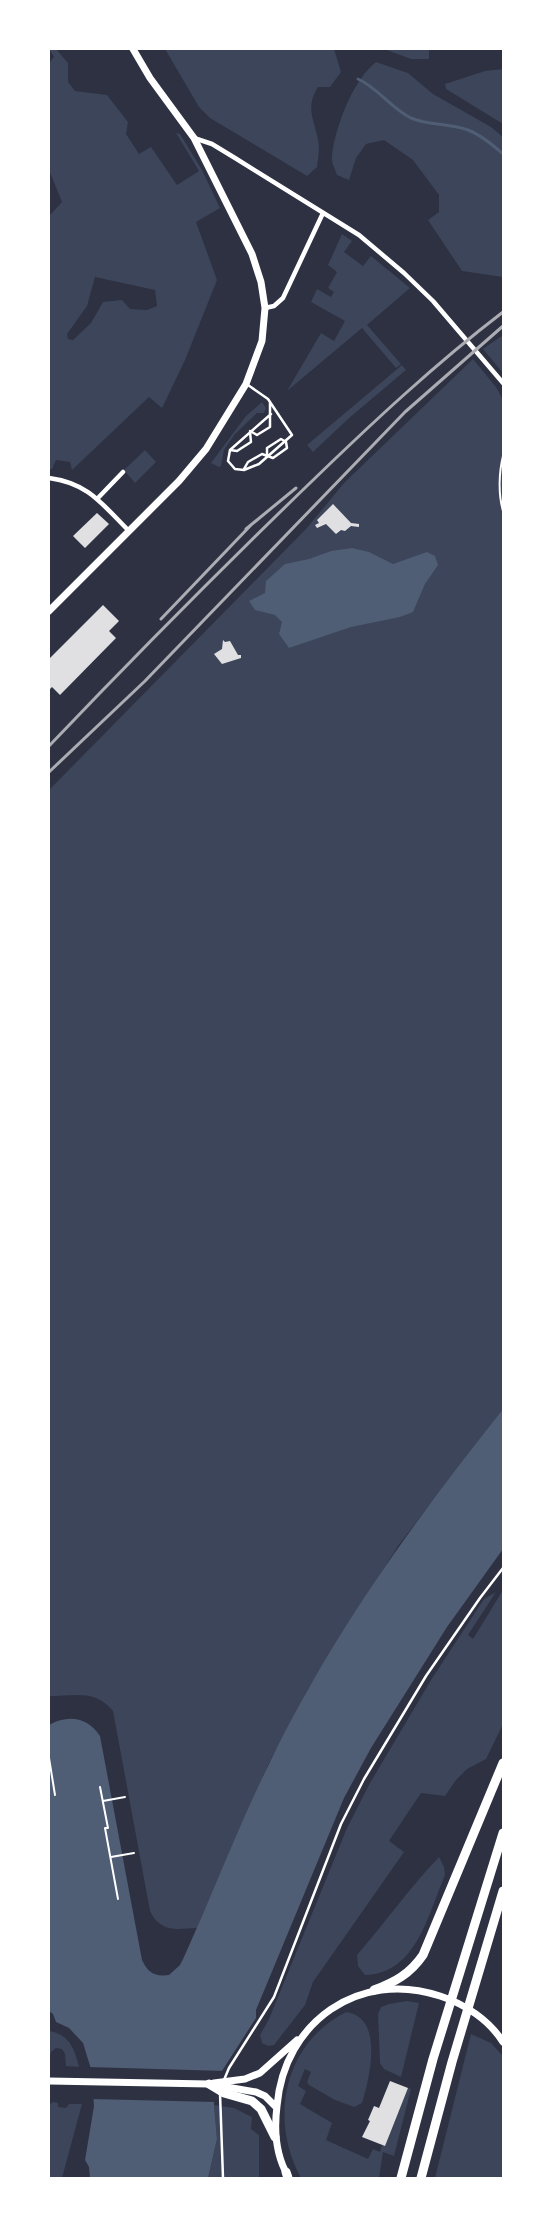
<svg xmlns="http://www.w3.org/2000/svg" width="552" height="2227" font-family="'Space Grotesk',sans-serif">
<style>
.green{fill:#3c4559;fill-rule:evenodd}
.water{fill:#4f5d75}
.pier{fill:#2d3142}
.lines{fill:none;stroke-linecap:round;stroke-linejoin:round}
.stream{stroke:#4f5d75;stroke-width:3}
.building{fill:#e0e0e3}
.path{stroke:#fff;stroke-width:2}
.service{stroke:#fff;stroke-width:2.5}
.minor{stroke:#fff;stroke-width:4.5}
.primary{stroke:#fff;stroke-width:7}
.motorway{stroke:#fff;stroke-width:9}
.rail{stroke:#abadb3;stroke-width:3}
</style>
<rect width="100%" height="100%" fill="#2d3142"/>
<path class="green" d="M 49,49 L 56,49 L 68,63 L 68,82 L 75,91 L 107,95 L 128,122 L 126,134 L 139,154 L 151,147 L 177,185 L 199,171 L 176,133 L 180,134 L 202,170 L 220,208 L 196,222 L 217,280 L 185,360 L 162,408 L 149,397 L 72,470 L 70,462 L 56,460 L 52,469 L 49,469 L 49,216 L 62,202 L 49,170 L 49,63 L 54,57 ZM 95,277 L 155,290 L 157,306 L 147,310 L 130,309 L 122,300 L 103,302 L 91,323 L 73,340 L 68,339 L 67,334 L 87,306 Z
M 165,49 L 334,49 L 341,72 L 330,87 L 318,87 C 305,108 314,118 318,140 C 320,148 318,158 317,167 L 307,176 L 210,118 L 199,107 Z
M 384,49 L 429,49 L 429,59 L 411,59 Z
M 376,62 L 408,73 L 433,94 L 491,127 L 503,137 L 503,277 L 462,271 L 428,220 L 439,212 L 439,195 L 413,160 L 384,140 L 366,144 L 356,158 L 349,180 L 337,175 C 335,169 331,162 332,156 C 335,127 353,80 376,62 Z
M 503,69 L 503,124 L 446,89 L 445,84 L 485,71 Z
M 342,234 L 352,241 L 344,252 L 363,266 L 371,256 L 410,288 L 367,325 L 401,364 L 396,368 L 362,328 L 287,391 L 321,333 L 334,341 L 345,321 L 311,302 L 317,289 L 331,297 L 334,292 L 328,288 L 337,272 L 328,265 Z
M 503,335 L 503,373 L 483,349 Z
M 473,359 L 496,387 L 502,398 L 503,420 L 503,1409 L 398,1546 L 308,1689 L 269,1763 L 197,1928 C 176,1929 161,1933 150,1911 L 113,1711 C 95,1689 75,1696 49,1696 L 49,790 L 306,529 L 344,483 Z
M 402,365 L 406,370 L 348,419 L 313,452 L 307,445 Z
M 262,402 L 266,408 L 264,413 L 257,413 L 235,434 L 224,450 L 221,466 L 219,467 L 211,463 L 246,416 Z
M 145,450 L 156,462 L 135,483 L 124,470 Z
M 503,1590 L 503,1724 L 486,1759 L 467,1769 L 456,1780 L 445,1796 L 421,1793 L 389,1841 L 404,1852 L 313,1982 L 305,2005 L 274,2045 L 268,2046 L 262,2043 L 260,2035 L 269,2019 L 347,1828 L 370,1783 L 431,1680 L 484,1599 L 496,1592 L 468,1635 L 473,1639 Z
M 439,1857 L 444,1867 L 445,1875 C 428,1915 416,1974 365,1975 L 358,1966 L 357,1955 C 385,1923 409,1888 439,1857 Z
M 407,2001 L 419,2003 L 401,2077 L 384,2069 L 380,2063 L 378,2014 L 381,2007 L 389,2004 Z
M 346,2012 C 384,2017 370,2077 362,2103 L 354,2107 L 335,2100 L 309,2085 L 307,2082 L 311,2072 L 305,2069 L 298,2086 L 306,2091 L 300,2104 L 332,2123 L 326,2140 L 368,2159 L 373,2149 L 380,2152 L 382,2145 L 385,2146 L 408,2088 L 411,2089 L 394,2156 L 383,2152 L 379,2178 L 301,2178 C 269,2120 283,2044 346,2012 Z
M 49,2031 C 69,2034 75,2049 79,2067 L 66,2066 L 65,2054 L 62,2049 L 56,2048 L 51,2052 L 49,2059 Z
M 471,2034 L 491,2043 L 503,2056 L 503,2174 L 501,2178 L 435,2178 Z
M 53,2102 L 58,2103 L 58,2107 L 66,2108 L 69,2104 L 82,2104 L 62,2178 L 49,2178 L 49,2105 Z
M 214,2105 L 234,2108 L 252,2117 L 251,2129 L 259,2135 L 259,2178 L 208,2178 L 217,2139 Z"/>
<path class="water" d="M 352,548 L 369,552 L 393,564 L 427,552 L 435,556 L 438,565 L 425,584 L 413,612 L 400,617 L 351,627 L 289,648 L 279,634 L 282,622 L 275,615 L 255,610 L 249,601 L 265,593 L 266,581 L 285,564 L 309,559 L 331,551 Z
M 503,1409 L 503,1549 L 447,1627 L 371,1748 L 344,1798 L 256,2010 L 256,2018 L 220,2074 L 215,2090 L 214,2105 L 217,2139 L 208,2178 L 90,2178 L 89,2167 L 85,2160 L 94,2106 L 91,2069 L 83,2043 L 69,2028 L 56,2022 L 53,2014 L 49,2011 L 49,1725 C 68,1714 88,1717 100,1736 L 142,1960 C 148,1973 155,1977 169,1975 L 180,1965 L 184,1957 C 213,1893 238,1827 269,1764 C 331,1635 415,1520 503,1409 Z"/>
<path class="pier" d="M 87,2067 L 225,2071 L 218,2090 L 217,2102 L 91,2099 L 89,2070 Z"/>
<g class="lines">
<path class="stream" d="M 358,79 C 378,88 391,108 411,118 C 430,126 450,123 468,130 C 481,135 493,145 503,154"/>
</g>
<path class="building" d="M 333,504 L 351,523 L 359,524 L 359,527 L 351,526 L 345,531 L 341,530 L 336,534 L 326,524 L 317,528 L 315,525 L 319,523 L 317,520 Z
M 97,513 L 109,524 L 85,548 L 73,536 Z
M 103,605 L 119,621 L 109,631 L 116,638 L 60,695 L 52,687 L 49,690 L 49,659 Z
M 223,640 L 225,642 L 230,641 L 238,655 L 241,655 L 241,658 L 222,664 L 214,654 L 222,649 Z
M 390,2081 L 408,2088 L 385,2146 L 362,2137 L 370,2121 L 368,2120 L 374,2106 L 379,2108 Z"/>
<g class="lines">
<path class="path" d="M 503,456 C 499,472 498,494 503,511
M 49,1758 L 55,1795
M 100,1787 L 108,1828 L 105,1828 L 118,1899
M 49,1801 L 49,1800
M 103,1801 L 125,1797
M 111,1857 L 134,1853"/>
<path class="service" d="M 248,385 L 268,399 L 292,435 L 259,464 L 244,470 L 235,469 L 228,461 L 230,450 L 271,414
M 250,431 L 257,435 L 270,427 L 270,403
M 230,450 L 237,451 L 251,442 L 250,432
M 267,456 L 267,448 L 281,439 L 286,442
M 244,469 L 248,462 L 262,454 L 273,458 L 287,448 L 286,442
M 224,2080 L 229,2068 L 274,1997 L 341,1824 L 364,1779 L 426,1676 L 480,1598 L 503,1568
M 220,2093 L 223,2178"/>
<path class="minor" d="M 194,138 L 212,144 L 235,158 L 359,235 L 404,273 L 433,301 L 503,383
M 265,308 L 274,306 L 283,298 L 323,213
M 49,478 C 88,483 102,504 128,530
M 97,499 L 123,472"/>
<path class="primary" d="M 49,611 L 179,481 L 206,449 L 246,384 L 262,341 L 265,308 L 261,282 L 252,254 L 194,138 L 150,78 L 133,49
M 49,2081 L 209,2084 L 256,2092 L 265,2096 L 276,2107
M 214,2083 L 245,2079 L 260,2073 L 297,2040
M 288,2176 C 275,2154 274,2130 277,2106 C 284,2022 359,1969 440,1996 C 465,2004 489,2020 503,2042"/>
<path class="motorway" d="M 374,1990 C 395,1982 410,1974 423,1955 L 503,1763
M 209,2084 L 224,2093 L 252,2101 L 261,2109 L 275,2137
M 286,2172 L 288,2178
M 401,2178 L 433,2059 L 503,1833
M 421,2178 L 452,2062 L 503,1891"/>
<path class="rail" d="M 246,529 L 296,488
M 161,619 L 251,525
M 49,746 C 134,657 221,569 310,483 C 372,423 435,364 503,312
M 49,772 L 145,681 L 405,412 L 503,326"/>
</g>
<rect width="552" height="2227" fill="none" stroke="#ffffff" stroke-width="100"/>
</svg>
